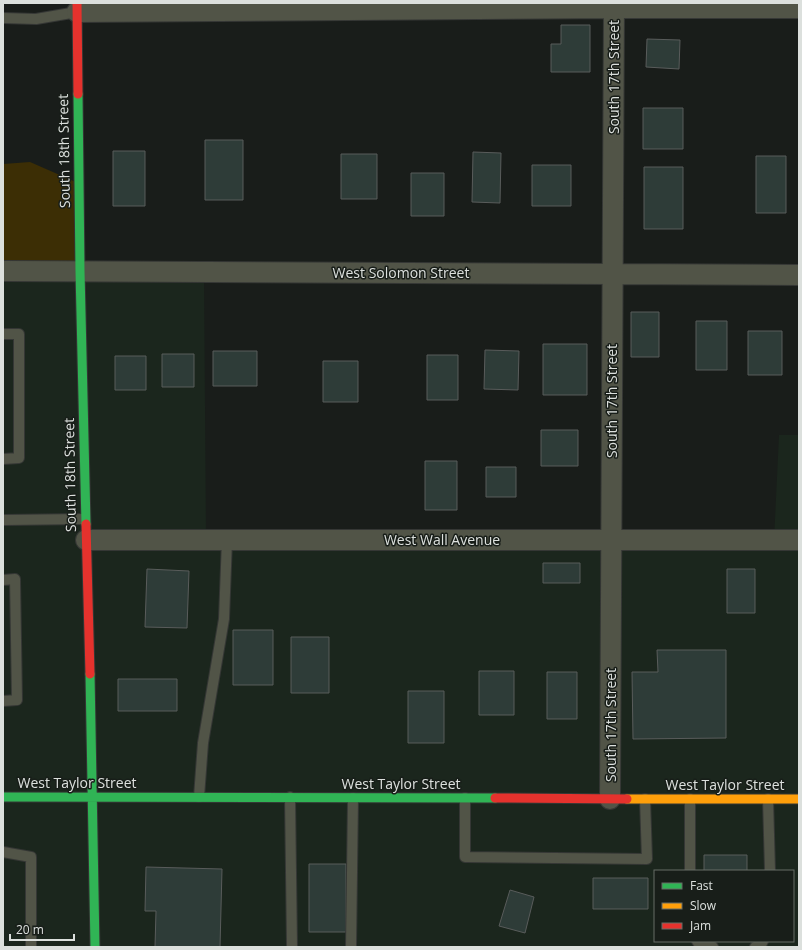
<svg xmlns="http://www.w3.org/2000/svg" width="802" height="950" font-family="'Open Sans',sans-serif">
<style>
.built{fill:#1b261d;fill-rule:evenodd}
.green{fill:#3c2e05}
.building{fill:#2e3c38;stroke:#595c5b}
.lines{fill:none;stroke-linecap:round;stroke-linejoin:round}
.lane-casing{stroke:#353735;stroke-width:12}
.street-casing{stroke:#353735;stroke-width:22}
.fast-casing{stroke:#353735;stroke-width:11}
.slow-casing{stroke:#353735;stroke-width:11}
.jam-casing{stroke:#353735;stroke-width:11}
.lane{stroke:#515447;stroke-width:10}
.street{stroke:#515447;stroke-width:20}
.fast{stroke:#30b455;stroke-width:9}
.slow{stroke:#ff9f0a;stroke-width:9}
.jam{stroke:#e5322d;stroke-width:9}
.labels{text-anchor:middle;stroke-width:3;stroke-linejoin:round;paint-order:stroke}
.street-label{font-size:14px;fill:#dce0dd;stroke:#181e19}
</style>
<rect width="100%" height="100%" fill="#191d1a"/>
<path class="built" d="M 3,271 L 204,276 L 206,535 L 774,540 L 779,435 L 799,435 L 799,947 L 3,947 ZM 655,871 L 793,871 L 793,941 L 655,941 Z"/>
<path class="green" d="M 30,162 L 78,183 L 80,271 L 3,271 L 3,164 Z"/>
<path class="building" d="M 561,25 L 590,25 L 590,72 L 551,72 L 551,44 L 561,44 Z
M 647,39 L 680,40 L 679,69 L 646,67 Z
M 643,108 L 683,108 L 683,149 L 643,149 Z
M 205,140 L 243,140 L 243,200 L 205,200 Z
M 113,151 L 145,151 L 145,206 L 113,206 Z
M 473,152 L 501,153 L 500,203 L 472,202 Z
M 341,154 L 377,154 L 377,199 L 341,199 Z
M 756,156 L 786,156 L 786,213 L 756,213 Z
M 532,165 L 571,165 L 571,206 L 532,206 Z
M 644,167 L 683,167 L 683,229 L 644,229 Z
M 411,173 L 444,173 L 444,216 L 411,216 Z
M 631,312 L 659,312 L 659,357 L 631,357 Z
M 696,321 L 727,321 L 727,370 L 696,370 Z
M 748,331 L 782,331 L 782,375 L 748,375 Z
M 543,344 L 587,344 L 587,395 L 543,395 Z
M 485,350 L 519,351 L 518,390 L 484,389 Z
M 213,351 L 257,351 L 257,386 L 213,386 Z
M 162,354 L 194,354 L 194,387 L 162,387 Z
M 427,355 L 458,355 L 458,400 L 427,400 Z
M 115,356 L 146,356 L 146,390 L 115,390 Z
M 323,361 L 358,361 L 358,402 L 323,402 Z
M 541,430 L 578,430 L 578,466 L 541,466 Z
M 425,461 L 457,461 L 457,510 L 425,510 Z
M 486,467 L 516,467 L 516,497 L 486,497 Z
M 543,563 L 580,563 L 580,583 L 543,583 Z
M 147,569 L 189,571 L 187,628 L 145,627 Z
M 727,569 L 755,569 L 755,613 L 727,613 Z
M 233,630 L 273,630 L 273,685 L 233,685 Z
M 291,637 L 329,637 L 329,693 L 291,693 Z
M 657,650 L 726,650 L 726,738 L 633,739 L 632,672 L 658,672 Z
M 479,671 L 514,671 L 514,715 L 479,715 Z
M 547,672 L 577,672 L 577,719 L 547,719 Z
M 118,679 L 177,679 L 177,711 L 118,711 Z
M 408,691 L 444,691 L 444,743 L 408,743 Z
M 704,855 L 747,855 L 747,871 L 704,871 Z
M 309,864 L 346,864 L 346,932 L 309,932 Z
M 146,867 L 222,869 L 220,947 L 155,947 L 156,911 L 145,911 Z
M 593,878 L 648,878 L 648,909 L 593,909 Z
M 510,890 L 534,897 L 525,933 L 499,926 Z"/>
<g class="lines">
<g class="lane-casing">
<path id="lane" d="M 3,18 L 36,19 L 77,12
M 3,334 L 19,334 L 19,458 L 3,459
M 3,520 L 85,519
M 3,580 L 15,579 L 17,700 L 3,701
M 199,797 L 203,743 L 224,619 L 227,540
M 290,797 L 292,947
M 465,798 L 465,857 L 647,859 L 645,799
M 690,799 L 690,871
M 768,799 L 770,871
M 3,852 L 31,857 L 31,947
M 697,941 L 699,944 L 713,947
M 351,947 L 353,798
M 755,947 L 761,945 L 763,941"/>
</g>
<g class="street-casing">
<path id="street" d="M 77,12 L 614,8 L 799,8
M 3,271 L 799,275
M 86,540 L 799,540
M 610,799 L 614,3"/>
</g>
<g class="fast-casing">
<path id="fast" d="M 78,94 L 80,271 L 86,524
M 90,674 L 95,947
M 3,797 L 495,798"/>
</g>
<g class="slow-casing">
<path id="slow" d="M 627,799 L 799,799"/>
</g>
<g class="jam-casing">
<path id="jam" d="M 77,3 L 78,94
M 86,524 L 90,674
M 495,798 L 627,799"/>
</g>
<use href="#lane" class="lane"/>
<use href="#street" class="street"/>
<use href="#fast" class="fast"/>
<use href="#slow" class="slow"/>
<use href="#jam" class="jam"/>
</g>
<g class="labels">
<g class="street-label">
<text transform="translate(614 77) rotate(-90)" y="5">South 17th Street</text>
<text transform="translate(64 151) rotate(-91)" y="5">South 18th Street</text>
<text x="401" y="278">West Solomon Street</text>
<text transform="translate(612 401) rotate(-90)" y="5">South 17th Street</text>
<text transform="translate(70 475) rotate(-91)" y="5">South 18th Street</text>
<text x="442" y="545">West Wall Avenue</text>
<text transform="translate(611 725) rotate(-90)" y="5">South 17th Street</text>
<text x="77" y="788">West Taylor Street</text>
<text x="401" y="789">West Taylor Street</text>
<text x="725" y="790">West Taylor Street</text>
</g>
</g>
<rect width="802" height="950" fill="none" stroke="#dce0dd" stroke-width="8"/>
<rect x="654" y="870" width="140" height="72" fill="#181e19" stroke="#666c67"/>
<rect x="662" y="883" width="20" height="6" fill="#30b455" stroke="#666c67"/>
<text x="690" y="890" font-size="12" fill="#dce0dd">Fast</text>
<rect x="662" y="903" width="20" height="6" fill="#ff9f0a" stroke="#666c67"/>
<text x="690" y="910" font-size="12" fill="#dce0dd">Slow</text>
<rect x="662" y="923" width="20" height="6" fill="#e5322d" stroke="#666c67"/>
<text x="690" y="930" font-size="12" fill="#dce0dd">Jam</text>
<path d="M10 934v6h64v-6" fill="none" stroke="#dce0dd" stroke-width="2"/>
<text x="16" y="934" font-size="12" fill="#dce0dd" stroke="#181e19" stroke-width="3" paint-order="stroke">20 m</text>
</svg>
